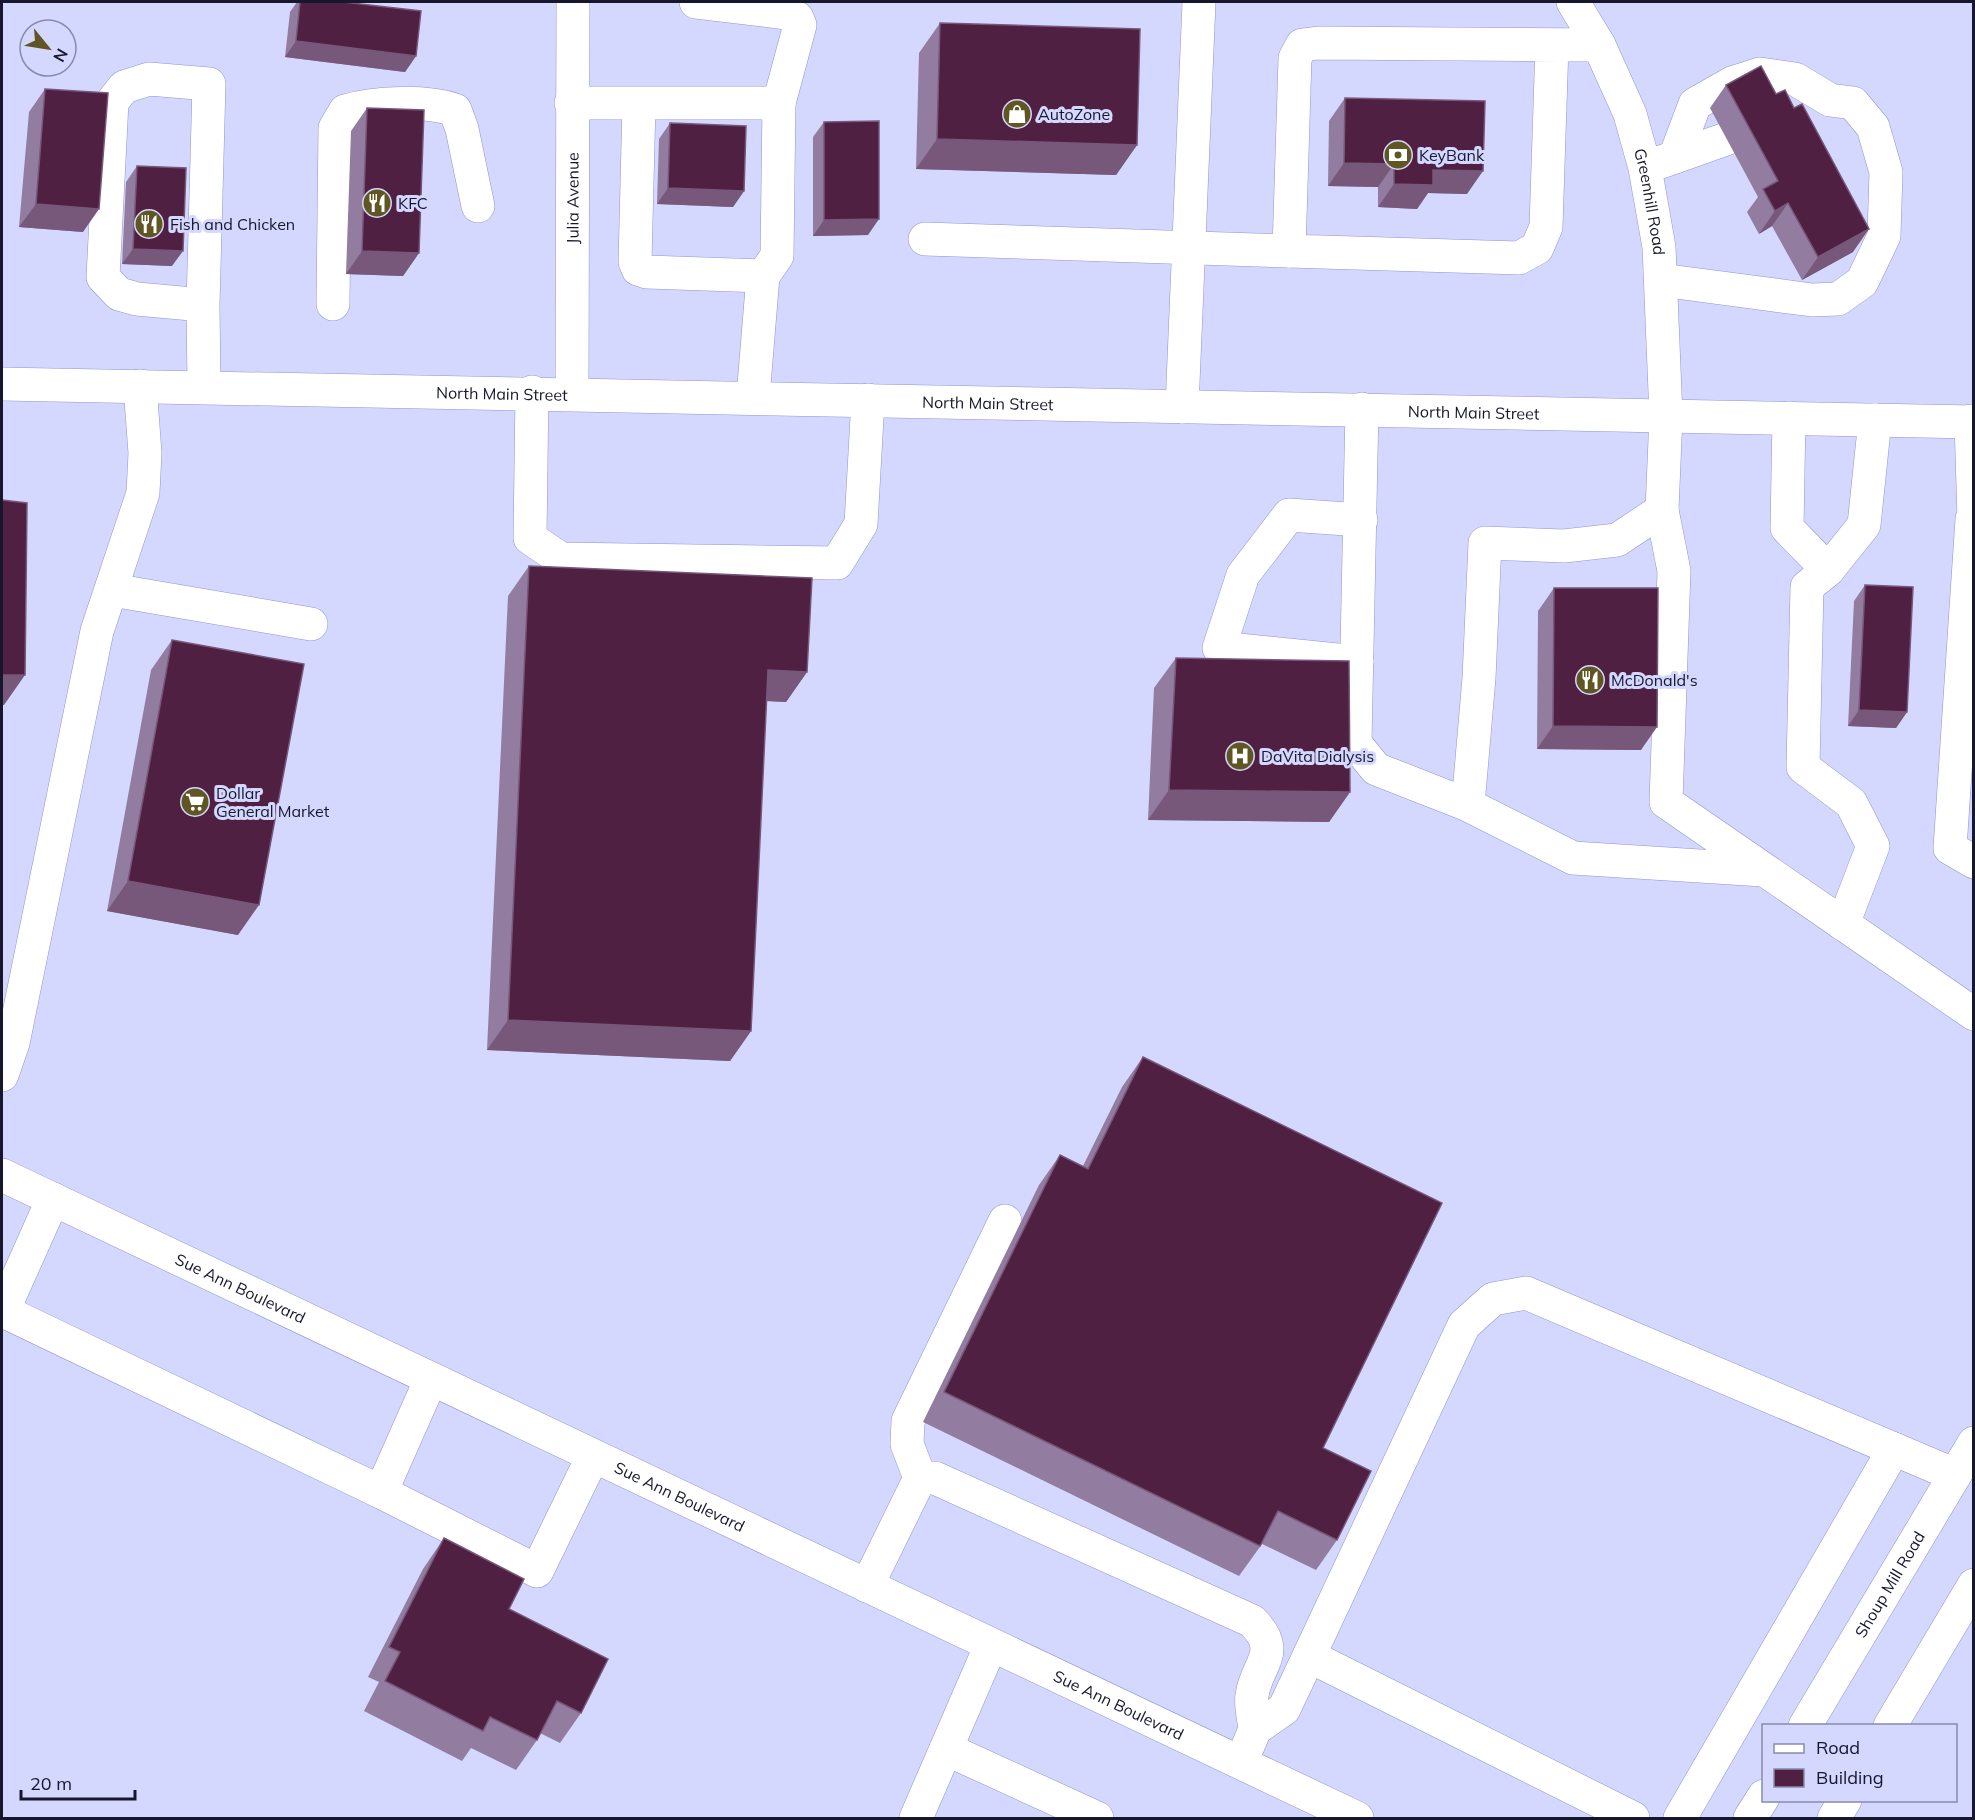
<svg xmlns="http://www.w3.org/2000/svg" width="1975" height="1820" font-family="Mulish,sans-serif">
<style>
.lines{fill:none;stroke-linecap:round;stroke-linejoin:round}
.minor-casing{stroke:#8f95cf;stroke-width:34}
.major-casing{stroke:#8f95cf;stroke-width:34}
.minor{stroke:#fff;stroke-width:33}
.major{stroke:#fff;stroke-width:33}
.wall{fill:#927ca0}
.shaded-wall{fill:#77577a}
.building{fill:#4f2042;stroke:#77577a;stroke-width:1.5}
.labels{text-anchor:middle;stroke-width:6;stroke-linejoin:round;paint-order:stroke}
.poi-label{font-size:16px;fill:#16172d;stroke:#d4d8fe;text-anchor:start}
.street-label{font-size:16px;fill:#16172d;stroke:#d4d8fe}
</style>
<rect width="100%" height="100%" fill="#d4d8fe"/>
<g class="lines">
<g class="minor-casing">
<g id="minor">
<path d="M 696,2 L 787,13 L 797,18 L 800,25 L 779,103 L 777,256 L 763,276 L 753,397"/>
<path id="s1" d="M 1573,2 L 1599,45 L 1630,114 L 1645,168 L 1659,247 L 1666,416 L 1662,510 L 1674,571 L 1666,802 L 1974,1014"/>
<path d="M 1552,45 L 1546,227 L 1537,248 L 1519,258 L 1289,251 L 1295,58 L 1302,45 L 1318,43 L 1599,45"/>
<path d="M 571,103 L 779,103"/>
<path d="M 639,104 L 635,262 L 638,269 L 647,272 L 763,276"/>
<path d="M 1661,162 L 1726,139"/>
<path d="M 925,239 L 1289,251"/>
<path d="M 1661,280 L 1812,300 L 1838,299 L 1862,282 L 1884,236 L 1886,172 L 1873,127 L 1853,103 L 1830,100 L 1795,79 L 1760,74 L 1732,83 L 1695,104 L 1675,157"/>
<path d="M 333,304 L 335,128 L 345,111 C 374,102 426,100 455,110 L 462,129 L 478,206"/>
<path d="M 203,305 L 137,299 L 119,294 L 103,277 L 112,102 L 124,87 L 149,79 L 209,84 L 203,305 L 204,387"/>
<path d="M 532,392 L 530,538 L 561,559 L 837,563 L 861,524 L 868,400"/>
<path id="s2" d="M 572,393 L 573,2"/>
<path d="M 1182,407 L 1199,2"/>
<path d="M 1362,409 L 1355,743 L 1376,769 L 1468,805"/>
<path d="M 1789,418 L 1787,528 L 1828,570 L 1864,525 L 1875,420"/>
<path d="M 1971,421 L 1974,519"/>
<path d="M 1662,510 L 1617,540 L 1564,546 L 1485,543 L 1479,678 L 1468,805 L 1573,858 L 1763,870"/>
<path d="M 1972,519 L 1950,848 L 1974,862"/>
<path d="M 1828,570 L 1807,587 L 1803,767 L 1851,803 L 1873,846 L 1843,924"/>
<path d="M 112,590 L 311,624"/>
<path d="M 1357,662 L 1219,648 L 1243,575 L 1289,515 L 1361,520"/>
<path d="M 2,1075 L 13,1043 L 97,631 L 143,493 L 145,453 L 140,386"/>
<path id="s3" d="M 2,1175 L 1357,1818"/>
<path d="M 53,1199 L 3,1311 L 381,1492"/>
<path d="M 431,1379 L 381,1492 L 537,1571 L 593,1456"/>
<path d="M 920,1478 L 907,1444 L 908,1421 L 1005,1221"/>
<path d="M 867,1586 L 920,1478 L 935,1478 L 1252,1621 C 1283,1652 1257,1663 1252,1695 C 1250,1705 1254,1719 1255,1729"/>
<path d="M 1248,1746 L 1255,1729 L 1284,1709 L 1309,1656"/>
<path d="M 946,1749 L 1097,1818"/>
<path d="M 916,1818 L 991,1645"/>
<path d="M 1633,1818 L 1309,1656 L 1464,1325 L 1493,1299 L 1526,1293 L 1955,1475"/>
<path d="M 1680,1818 L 1894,1449"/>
</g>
</g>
<g class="major-casing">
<g id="major">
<path id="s4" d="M 2,384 L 1974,422"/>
<path id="s5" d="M 1805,1726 L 1974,1443"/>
<path d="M 1890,1726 L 1974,1585"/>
<path d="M 1750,1818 L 1764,1796"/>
<path d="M 1834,1818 L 1845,1800"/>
</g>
</g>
<use href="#minor" class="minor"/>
<use href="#major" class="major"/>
</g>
<path class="wall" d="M 297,2 L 343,2 L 416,56 L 405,72 L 285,57 L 290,12 Z
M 940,23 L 1137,145 L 1116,175 L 916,169 L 919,53 Z
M 1726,85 L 1853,252 L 1802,280 L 1772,226 L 1759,234 L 1747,212 L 1758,197 L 1710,108 Z
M 45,89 L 83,232 L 19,227 L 29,112 Z
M 1345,98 L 1467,194 L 1428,193 L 1417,209 L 1378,207 L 1378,187 L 1328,186 L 1329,121 Z
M 367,108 L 419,253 L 403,276 L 346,274 L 351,131 Z
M 824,122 L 868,235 L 813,236 L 813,137 Z
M 670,123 L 744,191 L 733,207 L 657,204 L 659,139 Z
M 137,166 L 172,266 L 122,264 L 126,182 Z
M 529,566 L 807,672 L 786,702 L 766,701 L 751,1031 L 730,1061 L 487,1050 L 508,596 Z
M 1865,585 L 1907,712 L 1896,728 L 1848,726 L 1854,601 Z
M 1554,588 L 1641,750 L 1537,749 L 1538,611 Z
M 172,640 L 238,935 L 107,911 L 151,670 Z
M 1176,658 L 1350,792 L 1329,822 L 1148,820 L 1154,688 Z
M 1143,1057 L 1323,1448 L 1337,1540 L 1316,1570 L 1262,1544 L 1239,1576 L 923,1422 L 1039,1185 L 1060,1155 L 1083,1166 L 1122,1087 Z
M 444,1538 L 509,1609 L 581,1713 L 560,1743 L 540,1733 L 537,1740 L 516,1770 L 471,1748 L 462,1761 L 364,1711 L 379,1682 L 368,1677 L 423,1569 Z"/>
<path class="shaded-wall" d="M 296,41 L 416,56 L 405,72 L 285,57 Z
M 937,139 L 1137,145 L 1116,175 L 916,169 Z
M 1344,163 L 1394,164 L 1378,187 L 1328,186 Z
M 1433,170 L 1483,171 L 1467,194 L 1428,193 L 1417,209 L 1378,207 L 1394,184 Z
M 668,188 L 744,191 L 733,207 L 657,204 Z
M 1788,203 L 1772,226 L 1759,234 L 1775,211 Z
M 36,204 L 99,209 L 83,232 L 19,227 Z
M 879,219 L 868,235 L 813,236 L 824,220 Z
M 1869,229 L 1853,252 L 1802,280 L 1818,257 Z
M 133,249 L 183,251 L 172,266 L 122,264 Z
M 362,251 L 419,253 L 403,276 L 346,274 Z
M 768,670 L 807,672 L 786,702 L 747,700 Z
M 2,675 L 25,675 L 4,705 L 2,705 Z
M 1859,710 L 1907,712 L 1896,728 L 1848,726 Z
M 1553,726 L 1657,727 L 1641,750 L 1537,749 Z
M 1169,790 L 1350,792 L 1329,822 L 1148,820 Z
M 128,881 L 259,905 L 238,935 L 107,911 Z
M 508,1020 L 751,1031 L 730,1061 L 487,1050 Z"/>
<path class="building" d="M 300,2 L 343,2 L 421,11 L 416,56 L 296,41 Z
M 940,23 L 1140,29 L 1137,145 L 937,139 Z
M 1761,66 L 1776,94 L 1785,90 L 1794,108 L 1802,104 L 1869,229 L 1818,257 L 1788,203 L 1775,211 L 1763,189 L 1778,181 L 1726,85 Z
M 45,89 L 108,93 L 99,209 L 36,204 Z
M 1345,98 L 1485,101 L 1483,171 L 1433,170 L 1433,185 L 1394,184 L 1394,164 L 1344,163 Z
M 367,108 L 424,110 L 419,253 L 362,251 Z
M 879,121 L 879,219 L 824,220 L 824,122 Z
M 670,123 L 746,126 L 744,191 L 668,188 Z
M 137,166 L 186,168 L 183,251 L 133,249 Z
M 2,500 L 27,503 L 25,675 L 2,675 Z
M 529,566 L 812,578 L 807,672 L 768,670 L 751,1031 L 508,1020 Z
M 1865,585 L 1913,587 L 1907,712 L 1859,710 Z
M 1554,588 L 1658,588 L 1657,727 L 1553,726 Z
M 172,640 L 304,664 L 259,905 L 128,881 Z
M 1176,658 L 1349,661 L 1350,792 L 1169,790 Z
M 1143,1057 L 1442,1203 L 1323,1448 L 1371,1471 L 1337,1540 L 1278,1511 L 1260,1546 L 944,1392 L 1060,1155 L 1088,1169 Z
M 444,1538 L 524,1579 L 509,1609 L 608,1659 L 581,1713 L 557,1701 L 537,1740 L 490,1717 L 483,1731 L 385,1681 L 400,1652 L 389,1647 Z"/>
<defs>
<g id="shop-disc" transform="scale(1.5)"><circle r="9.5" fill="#5f5623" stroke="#d4d8fe"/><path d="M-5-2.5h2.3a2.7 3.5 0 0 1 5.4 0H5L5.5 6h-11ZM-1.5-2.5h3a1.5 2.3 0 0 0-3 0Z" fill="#fff"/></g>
<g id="bank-disc" transform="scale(1.5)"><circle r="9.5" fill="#5f5623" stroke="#d4d8fe"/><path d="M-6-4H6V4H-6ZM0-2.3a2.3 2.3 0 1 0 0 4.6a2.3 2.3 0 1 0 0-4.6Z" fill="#fff"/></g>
<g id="restaurant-disc" transform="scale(1.5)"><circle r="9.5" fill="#5f5623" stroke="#d4d8fe"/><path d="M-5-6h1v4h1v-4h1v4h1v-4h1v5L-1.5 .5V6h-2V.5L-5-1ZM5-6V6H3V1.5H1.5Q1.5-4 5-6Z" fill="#fff"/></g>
<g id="hospital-disc" transform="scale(1.5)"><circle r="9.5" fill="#5f5623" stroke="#d4d8fe"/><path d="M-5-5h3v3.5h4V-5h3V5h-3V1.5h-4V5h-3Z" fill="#fff"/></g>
<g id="supermarket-disc" transform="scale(1.5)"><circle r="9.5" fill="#5f5623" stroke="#d4d8fe"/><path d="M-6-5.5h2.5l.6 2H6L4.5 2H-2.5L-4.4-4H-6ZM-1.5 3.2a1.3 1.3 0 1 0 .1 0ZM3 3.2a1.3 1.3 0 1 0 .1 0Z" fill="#fff"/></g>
</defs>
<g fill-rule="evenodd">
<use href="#shop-disc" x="1017" y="114"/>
<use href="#bank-disc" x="1398" y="155"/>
<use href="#restaurant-disc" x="377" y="203"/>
<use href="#restaurant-disc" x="149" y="224"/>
<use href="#restaurant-disc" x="1590" y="680"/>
<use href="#hospital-disc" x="1240" y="756"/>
<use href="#supermarket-disc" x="195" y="802"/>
</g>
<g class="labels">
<g class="poi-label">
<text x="1038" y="120">AutoZone</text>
<text x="1419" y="161">KeyBank</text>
<text x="398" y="209">KFC</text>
<text x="170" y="230">Fish and Chicken</text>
<text x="1611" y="686">McDonald's</text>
<text x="1261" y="762">DaVita Dialysis</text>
<text x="216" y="799">Dollar<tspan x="216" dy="18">General Market</tspan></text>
</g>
<g class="street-label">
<text dy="6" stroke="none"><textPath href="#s2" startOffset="195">Julia Avenue</textPath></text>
<text dy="6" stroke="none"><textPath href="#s1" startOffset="216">Greenhill Road</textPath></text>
<text dy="6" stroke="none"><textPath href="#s4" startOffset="500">North Main Street</textPath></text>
<text dy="6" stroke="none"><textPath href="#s4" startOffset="986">North Main Street</textPath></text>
<text dy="6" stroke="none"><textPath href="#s4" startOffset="1472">North Main Street</textPath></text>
<text dy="6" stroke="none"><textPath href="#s3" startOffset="264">Sue Ann Boulevard</textPath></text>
<text dy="6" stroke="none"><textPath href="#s3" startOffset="750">Sue Ann Boulevard</textPath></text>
<text dy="6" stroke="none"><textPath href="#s5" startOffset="165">Shoup Mill Road</textPath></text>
<text dy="6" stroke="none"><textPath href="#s3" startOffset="1236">Sue Ann Boulevard</textPath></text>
</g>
</g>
<rect width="1975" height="1820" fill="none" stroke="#16172d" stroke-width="6"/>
<rect x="1762" y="1724" width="195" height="78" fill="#d4d8fe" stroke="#888baa" stroke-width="1.5"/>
<rect x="1774" y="1744" width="30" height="9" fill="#ffffff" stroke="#888baa" stroke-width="1.5"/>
<text x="1816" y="1754" font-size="18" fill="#16172d">Road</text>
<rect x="1774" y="1769" width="30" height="18" fill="#4f2042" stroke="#888baa" stroke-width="1.5"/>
<text x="1816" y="1784" font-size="18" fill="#16172d">Building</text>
<g transform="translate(48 48) rotate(120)"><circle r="28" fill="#d4d8fe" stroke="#888baa" stroke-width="1.5"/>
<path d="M0-4.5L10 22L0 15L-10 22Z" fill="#5f5623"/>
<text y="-9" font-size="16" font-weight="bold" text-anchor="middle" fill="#16172d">N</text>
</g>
<path d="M21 1790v9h114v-9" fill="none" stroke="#16172d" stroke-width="3"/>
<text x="30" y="1790" font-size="18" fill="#16172d" stroke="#d4d8fe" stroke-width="4.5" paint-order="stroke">20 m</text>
</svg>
